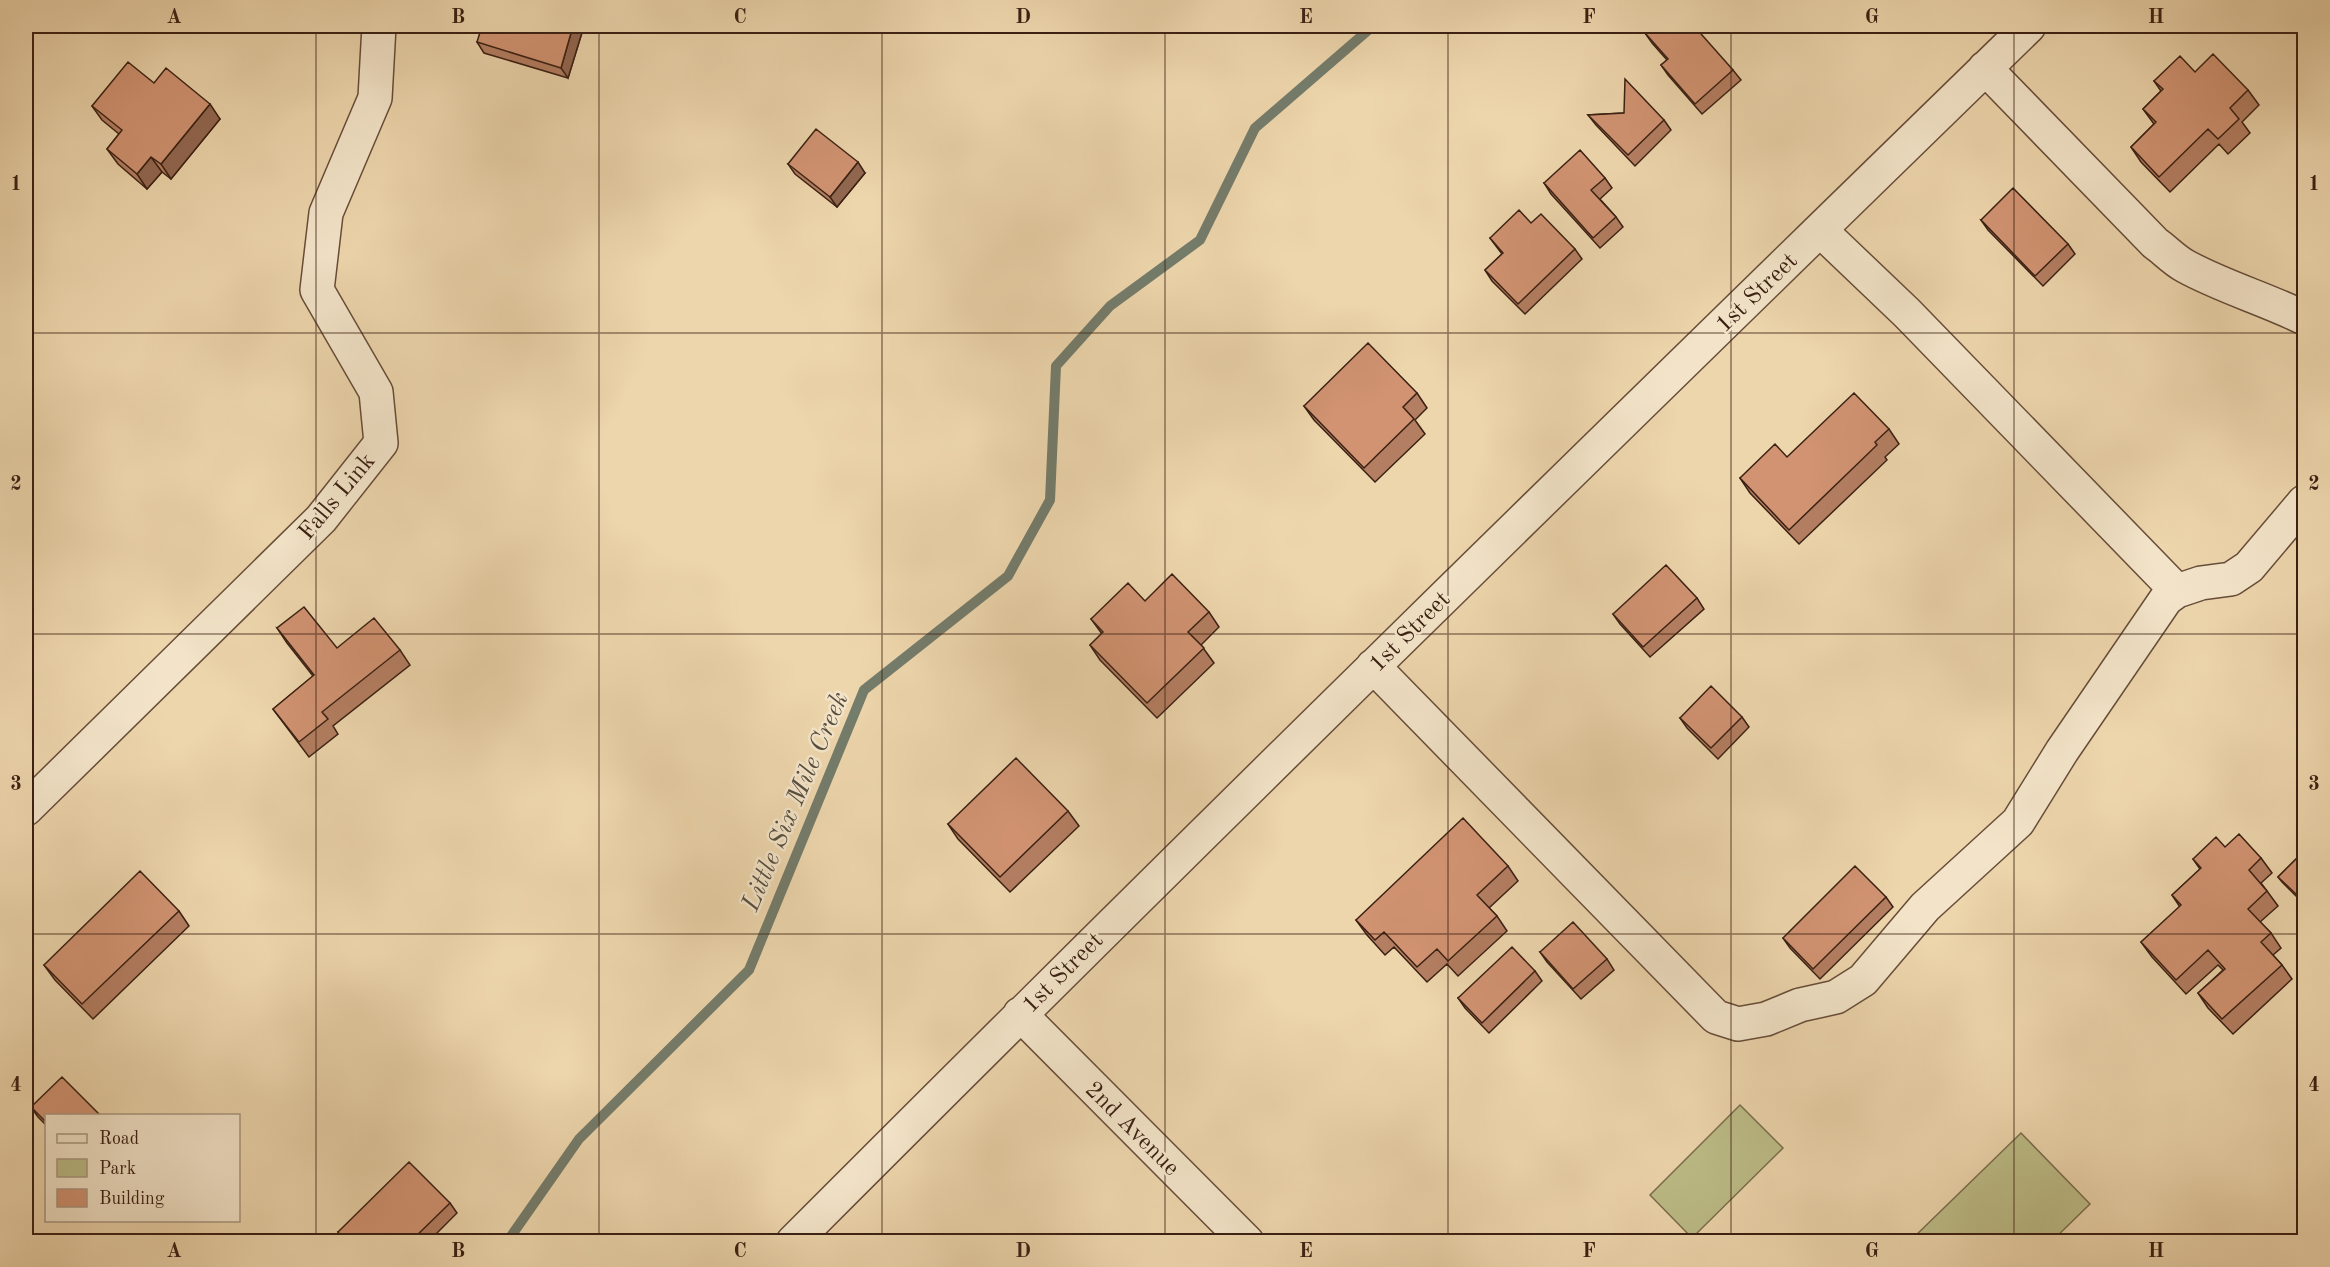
<svg xmlns="http://www.w3.org/2000/svg" width="2330" height="1267" font-family="'Old Standard TT',serif">
<style>
.green{fill:#bcbc87;stroke:#7b6e4d;stroke-width:1.5}
.lines{fill:none;stroke-linecap:round;stroke-linejoin:round}
.stream{stroke:#747c6b;stroke-width:10}
.minor-casing{stroke:#674d39;stroke-width:36}
.minor{stroke:#f3e4c9;stroke-width:33}
.wall{fill:#b47e62;stroke:#3a2013;stroke-width:1.5}
.shaded-wall{fill:#926750;stroke:#3a2013;stroke-width:1.5}
.building{fill:#d19372;stroke:#3a2013;stroke-width:1.5}
.grid{fill:none;stroke:#3a2013;stroke-width:1.5;stroke-opacity:0.55}
.labels{text-anchor:middle;stroke-width:5;stroke-linejoin:round;paint-order:stroke}
.street-label{font-size:24px;fill:#3a2013;stroke:#f3e4c9}
.water-label{font-size:26px;font-style:italic;fill:#574e3f;stroke:#f3e4c9}
.neatline{fill:none;stroke:#3a2013;stroke-width:2}
.grid-label{font-size:20px;text-anchor:middle;font-weight:bold;fill:#3a2013}
</style>
<rect width="100%" height="100%" fill="#edd5ac"/>
<filter id="stains"><feTurbulence type="fractalNoise" baseFrequency=".00333" numOctaves="4"/><feColorMatrix values="0 0 0 0 .2 0 0 0 0 .09 0 0 0 0 .02 0 0 0 .5 -.17"/></filter>
<radialGradient id="worn" r=".72"><stop offset=".6" stop-color="#630" stop-opacity="0"/><stop offset="1" stop-color="#630" stop-opacity=".3"/></radialGradient>
<path class="green" d="M 1740,1105 L 1783,1148 L 1692,1238 L 1650,1195 Z
M 2021,1133 L 2090,1204 L 2052,1241 L 1910,1241 Z"/>
<g class="lines">
<path class="stream" d="M 507,1242 L 579,1139 L 749,970 L 864,690 L 1008,576 L 1050,500 L 1056,366 L 1110,306 L 1200,240 L 1255,128 L 1373,26"/>
<g class="minor-casing">
<path id="minor" d="M 1985,68 L 2155,243 C 2165,250 2174,260 2185,266 C 2223,287 2266,299 2304,318
M 1820,230 L 1907,313 L 2177,591
M 1373,666 L 1716,1017 L 1738,1024 L 1766,1019 L 1800,1005 L 1836,997 L 1863,980 L 1925,907 L 2018,822 L 2062,751 L 2166,599 L 2177,591 L 2201,583 L 2231,579 L 2249,567 L 2304,502
M 26,809 L 321,519 L 381,443 L 376,392 L 317,290 L 326,213 L 375,98 L 379,26
M 1020,1014 L 1247,1242
M 793,1242 C 1201,833 1615,429 2029,26"/>
</g>
<use href="#minor" class="minor"/>
</g>
<path class="wall" d="M 584,26 L 568,78 L 484,53 L 477,42 Z
M 1645,33 L 1733,70 L 1741,80 L 1702,114 L 1668,75 L 1661,65 L 1667,60 L 1652,43 Z
M 2195,72 L 2248,90 L 2259,105 L 2242,122 L 2250,133 L 2228,154 L 2219,144 L 2170,192 L 2141,162 L 2131,147 L 2154,124 L 2143,109 L 2161,91 L 2154,81 Z
M 154,83 L 220,119 L 171,179 L 162,172 L 147,189 L 118,164 L 107,149 L 119,134 L 102,120 L 92,106 Z
M 1624,113 L 1664,120 L 1671,130 L 1635,166 L 1596,125 L 1588,115 Z
M 788,164 L 865,173 L 837,207 L 795,174 Z
M 1605,178 L 1612,188 L 1600,199 L 1616,217 L 1623,227 L 1600,248 L 1551,194 L 1544,183 Z
M 1981,220 L 2068,244 L 2075,254 L 2043,286 L 1988,230 Z
M 1531,223 L 1575,249 L 1582,259 L 1525,314 L 1492,281 L 1485,270 L 1502,254 L 1490,238 Z
M 1417,393 L 1427,408 L 1415,420 L 1425,434 L 1375,482 L 1314,420 L 1304,406 Z
M 1889,429 L 1899,444 L 1885,457 L 1887,460 L 1799,544 L 1750,493 L 1740,478 L 1787,457 Z
M 1697,598 L 1704,609 L 1650,657 L 1620,624 L 1613,614 Z
M 1145,601 L 1209,612 L 1219,627 L 1201,645 L 1214,663 L 1157,718 L 1100,660 L 1090,645 L 1102,634 L 1091,619 Z
M 277,628 L 337,648 L 400,650 L 410,665 L 333,726 L 338,734 L 309,757 L 273,709 L 313,676 L 287,643 Z
M 1742,717 L 1749,727 L 1718,759 L 1687,728 L 1680,718 Z
M 1068,811 L 1079,826 L 1010,892 L 958,839 L 948,824 Z
M 2225,847 L 2261,858 L 2272,873 L 2261,883 L 2267,891 L 2278,906 L 2260,922 L 2271,933 L 2281,948 L 2273,955 L 2282,965 L 2292,979 L 2233,1034 L 2208,1008 L 2198,993 L 2223,970 L 2218,965 L 2186,994 L 2152,957 L 2141,942 L 2180,907 L 2172,895 L 2200,869 L 2193,859 Z
M 2304,851 L 2304,896 L 2300,900 L 2282,882 L 2278,877 Z
M 1508,866 L 1518,881 L 1489,908 L 1497,916 L 1507,931 L 1458,976 L 1447,964 L 1427,982 L 1394,947 L 1385,955 L 1367,935 L 1356,920 Z
M 1886,897 L 1893,907 L 1820,979 L 1790,948 L 1783,938 Z
M 179,911 L 189,926 L 93,1019 L 55,980 L 44,965 Z
M 1540,952 L 1607,959 L 1614,970 L 1581,999 L 1547,962 Z
M 1535,971 L 1542,981 L 1489,1033 L 1465,1008 L 1458,998 Z
M 31,1107 L 46,1116 L 46,1125 L 38,1117 Z
M 450,1203 L 457,1213 L 428,1242 L 345,1242 L 338,1232 Z"/>
<path class="shaded-wall" d="M 573,26 L 584,26 L 568,78 L 561,68 Z
M 210,104 L 220,119 L 171,179 L 161,164 Z
M 151,157 L 162,172 L 147,189 L 137,174 Z
M 858,162 L 865,173 L 837,207 L 830,197 Z"/>
<path class="building" d="M 482,26 L 573,26 L 561,68 L 477,42 Z
M 1654,26 L 1694,26 L 1733,70 L 1695,104 L 1661,65 L 1668,59 L 1645,33 Z
M 2213,54 L 2248,90 L 2230,108 L 2239,119 L 2218,139 L 2208,129 L 2159,177 L 2131,147 L 2156,122 L 2143,109 L 2163,89 L 2154,81 L 2180,56 L 2195,72 Z
M 128,62 L 154,83 L 166,68 L 210,104 L 161,164 L 151,157 L 137,174 L 107,149 L 122,130 L 92,106 Z
M 1625,79 L 1664,120 L 1628,155 L 1588,115 L 1624,113 Z
M 816,129 L 858,162 L 830,197 L 788,164 Z
M 1580,150 L 1605,178 L 1591,190 L 1616,217 L 1593,238 L 1544,183 Z
M 2013,188 L 2068,244 L 2035,276 L 1981,220 Z
M 1519,210 L 1531,223 L 1541,214 L 1575,249 L 1518,304 L 1485,270 L 1503,253 L 1490,238 Z
M 1368,343 L 1417,393 L 1403,407 L 1414,419 L 1364,468 L 1304,406 Z
M 1854,393 L 1889,429 L 1875,442 L 1877,445 L 1789,530 L 1740,478 L 1775,444 L 1787,457 Z
M 1666,565 L 1697,598 L 1643,647 L 1613,614 Z
M 1172,574 L 1209,612 L 1188,632 L 1204,648 L 1147,703 L 1090,645 L 1103,632 L 1091,619 L 1128,583 L 1145,601 Z
M 304,607 L 337,648 L 374,618 L 400,650 L 322,712 L 328,719 L 299,742 L 273,709 L 314,675 L 277,628 Z
M 1711,686 L 1742,717 L 1711,748 L 1680,718 Z
M 1016,758 L 1068,811 L 1000,877 L 948,824 Z
M 1463,818 L 1508,866 L 1477,895 L 1497,916 L 1448,961 L 1437,949 L 1417,967 L 1384,932 L 1375,940 L 1356,920 Z
M 2239,834 L 2261,858 L 2249,870 L 2267,891 L 2248,909 L 2271,933 L 2261,942 L 2282,965 L 2222,1019 L 2198,993 L 2225,969 L 2208,950 L 2176,980 L 2141,942 L 2181,905 L 2172,895 L 2201,868 L 2193,859 L 2216,837 L 2225,847 Z
M 2304,851 L 2304,887 L 2297,895 L 2278,877 Z
M 1855,866 L 1886,897 L 1813,969 L 1783,938 Z
M 140,871 L 179,911 L 82,1004 L 44,965 Z
M 1573,922 L 1607,959 L 1573,989 L 1540,952 Z
M 1512,947 L 1535,971 L 1482,1023 L 1458,998 Z
M 62,1077 L 101,1116 L 46,1116 L 46,1122 L 31,1107 Z
M 409,1162 L 450,1203 L 410,1242 L 398,1242 L 396,1240 L 395,1242 L 347,1242 L 338,1232 Z"/>
<path class="grid" d="M 316,26 L 316,1242M 599,26 L 599,1242M 882,26 L 882,1242M 1165,26 L 1165,1242M 1448,26 L 1448,1242M 1731,26 L 1731,1242M 2014,26 L 2014,1242M 26,333 L 2304,333M 26,634 L 2304,634M 26,934 L 2304,934"/>
<g class="labels">
<g class="street-label">
<text transform="translate(1756 292) rotate(-44)" y="8">1st Street</text>
<text transform="translate(336 496) rotate(-50)" y="8">Falls Link</text>
<text transform="translate(1409 631) rotate(-45)" y="8">1st Street</text>
<text transform="translate(1062 972) rotate(-45)" y="8">1st Street</text>
<text transform="translate(1133 1128) rotate(45)" y="8">2nd Avenue</text>
</g>
<g class="water-label">
<text transform="translate(794 801) rotate(-67)" y="9">Little Six Mile Creek</text>
</g>
</g>
<rect width="2330" height="1267" fill="none" stroke="#edd5ac" stroke-width="66"/>
<rect x="45" y="1114" width="195" height="108" fill="#f3e4c9" stroke="#a99680" stroke-width="1.5"/>
<rect x="57" y="1134" width="30" height="9" fill="#f3e4c9" stroke="#a99680" stroke-width="1.5"/>
<text x="99" y="1144" font-size="18" fill="#3a2013">Road</text>
<rect x="57" y="1159" width="30" height="18" fill="#bcbc87" stroke="#a99680" stroke-width="1.5"/>
<text x="99" y="1174" font-size="18" fill="#3a2013">Park</text>
<rect x="57" y="1189" width="30" height="18" fill="#d19372" stroke="#a99680" stroke-width="1.5"/>
<text x="99" y="1204" font-size="18" fill="#3a2013">Building</text>
<rect x="33" y="33" width="2264" height="1201" class="neatline"/>
<g class="grid-label">
<text x="174" y="23">A</text>
<text x="458" y="23">B</text>
<text x="740" y="23">C</text>
<text x="1023" y="23">D</text>
<text x="1306" y="23">E</text>
<text x="1589" y="23">F</text>
<text x="1872" y="23">G</text>
<text x="2156" y="23">H</text>
<text x="16" y="190">1</text>
<text x="2314" y="190">1</text>
<text x="16" y="490">2</text>
<text x="2314" y="490">2</text>
<text x="16" y="790">3</text>
<text x="2314" y="790">3</text>
<text x="16" y="1091">4</text>
<text x="2314" y="1091">4</text>
<text x="174" y="1257">A</text>
<text x="458" y="1257">B</text>
<text x="740" y="1257">C</text>
<text x="1023" y="1257">D</text>
<text x="1306" y="1257">E</text>
<text x="1589" y="1257">F</text>
<text x="1872" y="1257">G</text>
<text x="2156" y="1257">H</text>
</g>
<rect width="100%" height="100%" filter="url(#stains)"/>
<rect width="100%" height="100%" fill="url(#worn)"/>
</svg>
